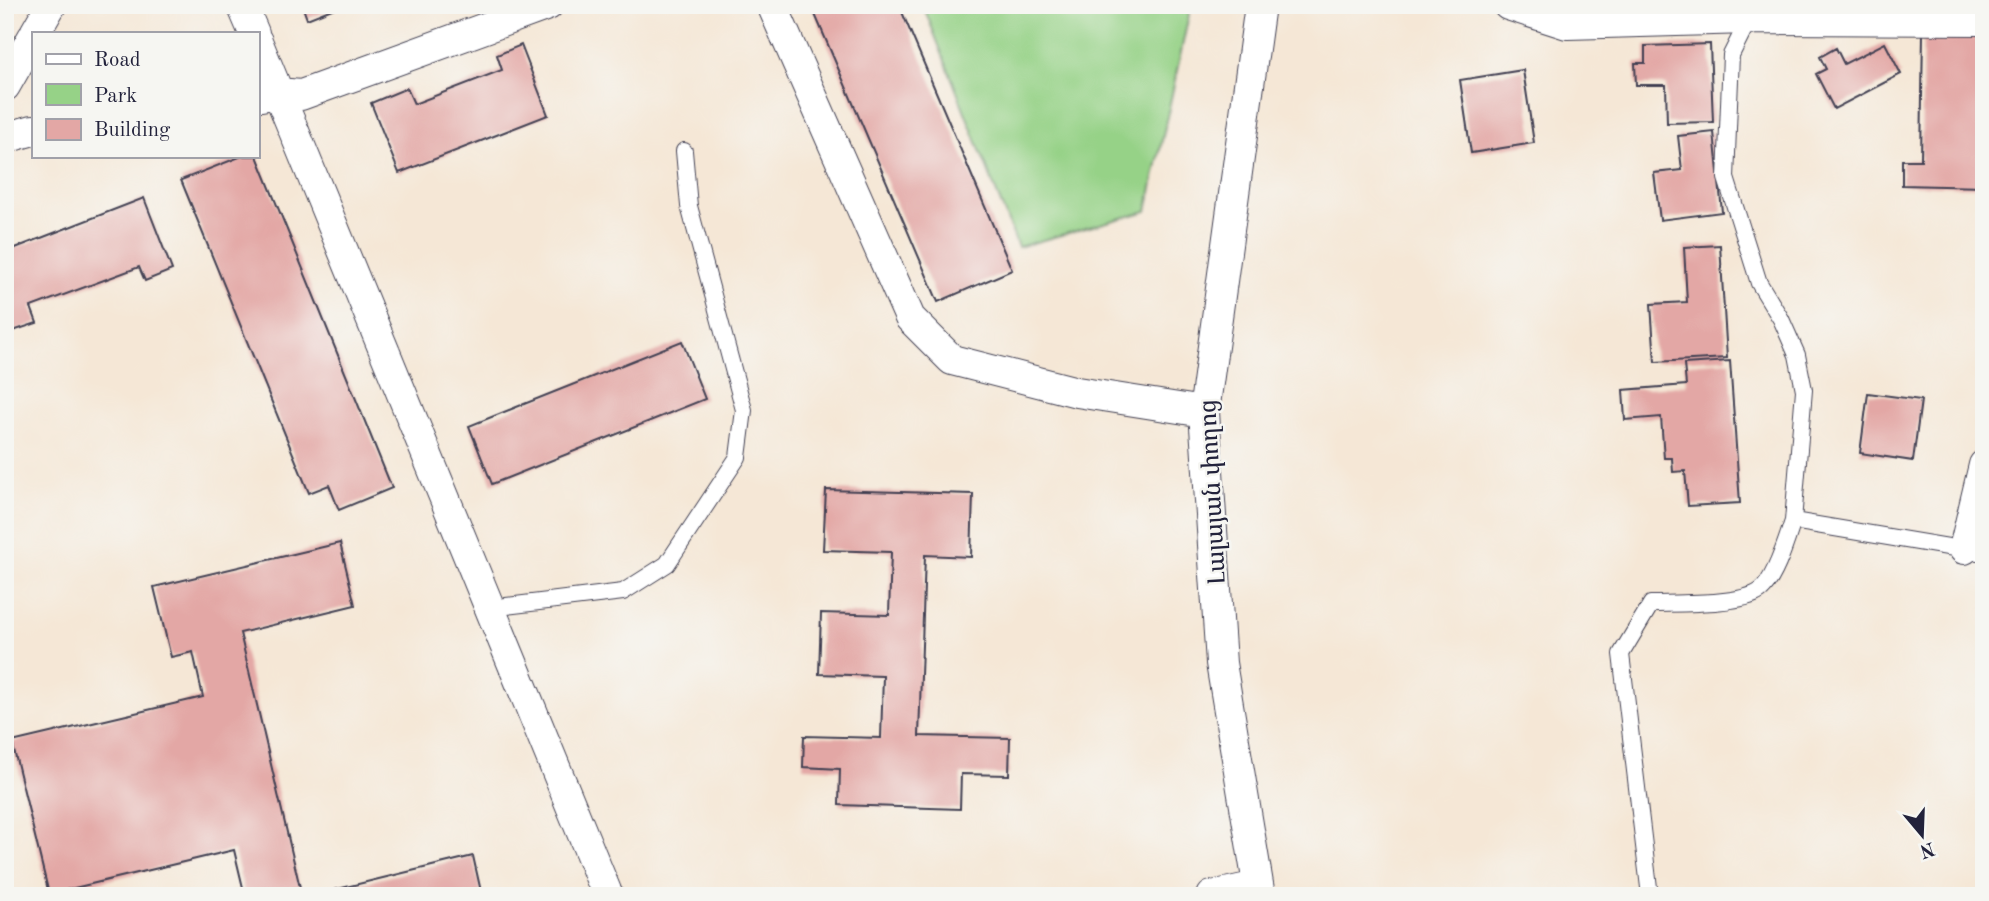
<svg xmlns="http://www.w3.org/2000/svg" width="1989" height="901" font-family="'Old Standard TT','Noto Serif Armenian',serif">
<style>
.green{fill:#96d287;stroke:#5c7a61;stroke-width:2}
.building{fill:#e3a7a5}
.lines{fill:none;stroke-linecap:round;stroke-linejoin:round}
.lane-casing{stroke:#424052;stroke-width:18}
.street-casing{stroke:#424052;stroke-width:32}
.lane{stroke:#fff;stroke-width:16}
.street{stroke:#fff;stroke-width:30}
.labels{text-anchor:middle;stroke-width:5;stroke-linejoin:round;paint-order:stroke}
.street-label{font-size:24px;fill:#22223b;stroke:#f6f6f2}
</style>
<rect width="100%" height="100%" fill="#f6f6f2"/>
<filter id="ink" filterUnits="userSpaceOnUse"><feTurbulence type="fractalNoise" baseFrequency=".0143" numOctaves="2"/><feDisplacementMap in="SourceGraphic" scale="14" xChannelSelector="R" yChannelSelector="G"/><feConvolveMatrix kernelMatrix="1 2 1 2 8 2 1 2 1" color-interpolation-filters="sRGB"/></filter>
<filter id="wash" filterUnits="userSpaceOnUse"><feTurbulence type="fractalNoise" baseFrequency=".00686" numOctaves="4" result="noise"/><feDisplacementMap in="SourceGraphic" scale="28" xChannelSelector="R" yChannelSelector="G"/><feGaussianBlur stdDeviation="1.57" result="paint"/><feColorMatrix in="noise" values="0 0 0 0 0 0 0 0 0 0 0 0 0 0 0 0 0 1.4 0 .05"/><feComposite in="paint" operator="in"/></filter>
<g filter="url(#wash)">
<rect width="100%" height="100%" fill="#f5e7d6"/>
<path class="green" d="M 923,5 L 1191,5 L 1147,211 L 1018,247 Z"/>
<g id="blocks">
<path class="building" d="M 302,5 L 342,5 L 307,19 Z
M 811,5 L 899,5 L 1012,270 L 938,302 Z
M 1923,32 L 1984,33 L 1984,187 L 1902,185 L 1902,160 L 1921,160 Z
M 1885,43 L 1901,74 L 1834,109 L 1816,74 L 1826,69 L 1820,57 L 1836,48 L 1844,64 Z
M 1710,44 L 1713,122 L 1667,123 L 1666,85 L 1636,85 L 1635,63 L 1645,63 L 1645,46 Z
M 521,45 L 548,115 L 399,173 L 371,103 L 407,88 L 414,104 L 502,70 L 497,55 Z
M 1523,70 L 1534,143 L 1471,153 L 1460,80 Z
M 1714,132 L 1722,212 L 1660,220 L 1654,173 L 1682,170 L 1678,136 Z
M 242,156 L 257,156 L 392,488 L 339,510 L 329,485 L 309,493 L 181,180 Z
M 144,198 L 172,270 L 145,281 L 139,267 L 31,307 L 37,323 L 13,331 L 5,312 L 5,252 Z
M 1720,245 L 1727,358 L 1655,362 L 1651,304 L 1687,302 L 1684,247 Z
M 682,341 L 705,399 L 492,484 L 469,426 Z
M 1730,361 L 1740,503 L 1688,506 L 1685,471 L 1673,472 L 1672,458 L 1664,458 L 1661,417 L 1625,420 L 1623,390 L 1686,385 L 1684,364 Z
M 1868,393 L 1921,400 L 1913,461 L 1860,453 Z
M 826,490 L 973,494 L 971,557 L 925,555 L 919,736 L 1010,738 L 1009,775 L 961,774 L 960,809 L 839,805 L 840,769 L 803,767 L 804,736 L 881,738 L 883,676 L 819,674 L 821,613 L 889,615 L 891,552 L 823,550 Z
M 340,543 L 355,605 L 240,633 L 302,896 L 245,896 L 234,850 L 49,894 L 12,742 L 203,697 L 193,652 L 171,657 L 154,587 Z
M 473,856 L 482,896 L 313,896 L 313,895 Z"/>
</g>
</g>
<g filter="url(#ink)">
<use href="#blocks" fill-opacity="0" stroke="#424052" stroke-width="2"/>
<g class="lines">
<g class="lane-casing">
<path id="lane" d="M 1749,19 L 1731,55 L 1726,178 L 1759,283 L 1781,319 L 1797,355 L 1804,390 L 1793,521
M 490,608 L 623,592 L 667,564 L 738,457 L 744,410 L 689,206 L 684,151
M 1650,896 L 1621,654 L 1651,604 C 1676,603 1741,605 1760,591 C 1775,580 1787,539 1793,521 L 1984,553"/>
</g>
<g class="street-casing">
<path id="street" d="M 242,5 L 254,33
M 772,5 L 910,318 L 952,360 L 1077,392 L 1204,412
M 1260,5 L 1204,412 L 1221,663 L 1260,896
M 1508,5 L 1567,24 L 1749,19 L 1984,20
M 35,33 L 51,5
M 257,41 L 608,896
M 5,86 L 33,37
M 261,96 L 278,93 L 301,95 L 548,5
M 5,138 L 33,130
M 1964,549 L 1984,465
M 1212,896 L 1257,886"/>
</g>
<use href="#lane" class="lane"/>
<use href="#street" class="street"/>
</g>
</g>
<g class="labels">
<g class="street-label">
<text transform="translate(1212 492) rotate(-93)" y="8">Լալայան փողոց</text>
</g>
</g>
<rect width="1989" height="901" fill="none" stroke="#f6f6f2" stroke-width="28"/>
<rect x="32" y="32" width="228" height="126" fill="#f6f6f2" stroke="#a1a1a9" stroke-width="2"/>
<rect x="46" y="54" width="35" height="10" fill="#ffffff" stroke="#a1a1a9" stroke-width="2"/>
<text x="94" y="66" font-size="21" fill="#22223b">Road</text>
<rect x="46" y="84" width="35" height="21" fill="#96d287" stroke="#a1a1a9" stroke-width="2"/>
<text x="94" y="102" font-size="21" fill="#22223b">Park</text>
<rect x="46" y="119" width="35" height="21" fill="#e3a7a5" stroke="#a1a1a9" stroke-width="2"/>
<text x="94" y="136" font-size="21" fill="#22223b">Building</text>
<g transform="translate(1922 835) rotate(161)" stroke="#f6f6f2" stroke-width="5" paint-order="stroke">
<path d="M0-5L12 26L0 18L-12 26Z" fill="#22223b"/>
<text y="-10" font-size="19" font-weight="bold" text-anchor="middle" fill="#22223b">N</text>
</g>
</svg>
